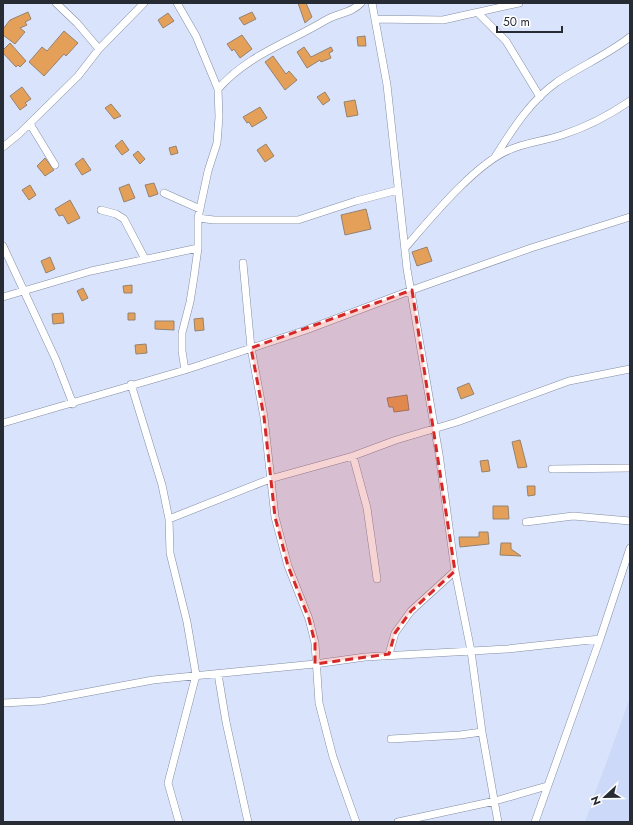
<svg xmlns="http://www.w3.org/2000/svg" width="633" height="825" font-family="Jost,sans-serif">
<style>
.built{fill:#ccd9f8}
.building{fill:#e4a058;stroke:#948270}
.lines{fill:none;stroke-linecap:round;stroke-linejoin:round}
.minor-casing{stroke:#838da3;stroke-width:8}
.minor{stroke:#fff;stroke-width:7}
.marked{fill:#d62828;fill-opacity:0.2;stroke:#d62828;stroke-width:3;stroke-dasharray:8 5;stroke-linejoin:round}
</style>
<rect width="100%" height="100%" fill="#d9e4fc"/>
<path class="built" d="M 630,698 L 630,822 L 585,822 L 594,796 Z"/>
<path class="building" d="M 298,3 L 306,3 L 312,17 L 305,23 Z
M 28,12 L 31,19 L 25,22 L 27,25 L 20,28 L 25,32 L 15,44 L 3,35 L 3,29 L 10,20 Z
M 252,12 L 256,19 L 244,25 L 239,18 Z
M 168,13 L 174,21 L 163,28 L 158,20 Z
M 64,31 L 78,43 L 66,56 L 64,54 L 44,76 L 29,62 L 42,47 L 47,51 Z
M 242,35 L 252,49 L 240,58 L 234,49 L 232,51 L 227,44 Z
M 365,36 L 366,46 L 358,46 L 357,37 Z
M 10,43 L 26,61 L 20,67 L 18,65 L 16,67 L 3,53 L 3,50 Z
M 304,47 L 311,57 L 331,47 L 333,51 L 329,53 L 331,58 L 321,62 L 320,60 L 307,68 L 297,52 Z
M 273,56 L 286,74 L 289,71 L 297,80 L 285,90 L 265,62 Z
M 22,87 L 31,99 L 25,103 L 27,105 L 20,110 L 10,96 Z
M 325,92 L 330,100 L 323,105 L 317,97 Z
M 355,100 L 358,115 L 347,117 L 344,102 Z
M 111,104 L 121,116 L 114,119 L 105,108 Z
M 260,107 L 267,118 L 252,127 L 249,122 L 247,123 L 243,117 Z
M 122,140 L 129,150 L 122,155 L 115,146 Z
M 266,144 L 274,156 L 265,162 L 257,150 Z
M 176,146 L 178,153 L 171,155 L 169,148 Z
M 138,151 L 145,159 L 140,164 L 133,155 Z
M 45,158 L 54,170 L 45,176 L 37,166 Z
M 83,158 L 91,170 L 82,175 L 75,164 Z
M 154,183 L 158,194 L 149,197 L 145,185 Z
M 129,184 L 135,198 L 124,202 L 119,188 Z
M 30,185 L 36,195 L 29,200 L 22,190 Z
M 70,200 L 80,218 L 68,224 L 63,215 L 59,216 L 55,209 Z
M 366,209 L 371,229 L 345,235 L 341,215 Z
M 427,247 L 432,261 L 417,266 L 412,252 Z
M 50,257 L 55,269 L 46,273 L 41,261 Z
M 132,285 L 132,293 L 124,293 L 123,286 Z
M 83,288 L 88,298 L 82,301 L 77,291 Z
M 63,313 L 64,323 L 53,324 L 52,314 Z
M 128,313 L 135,313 L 135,320 L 128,320 Z
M 203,318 L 204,330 L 195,331 L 194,319 Z
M 155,321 L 174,321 L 174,330 L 155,329 Z
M 146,344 L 147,353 L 136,354 L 135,345 Z
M 469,383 L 474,394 L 461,399 L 457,388 Z
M 407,395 L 409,410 L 394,412 L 393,407 L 389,407 L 387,398 Z
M 520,440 L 527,467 L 518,468 L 512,442 Z
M 488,460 L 490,471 L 482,472 L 480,461 Z
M 527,486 L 535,486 L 535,495 L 528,496 Z
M 493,506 L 508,506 L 509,519 L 493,519 Z
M 479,532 L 488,532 L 489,544 L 460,547 L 459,537 L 479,537 Z
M 501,543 L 511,543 L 511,549 L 521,556 L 500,555 Z"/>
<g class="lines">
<g class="minor-casing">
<path id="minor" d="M 56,3 L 77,23 L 99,49
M 177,3 L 196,36 L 218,89 L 219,117 L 217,143 L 208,171 L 198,218 L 198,248 L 194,277 L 190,302 L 182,333 L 182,351 L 185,370
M 372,3 L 387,85 L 407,269 L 439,454 L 455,571 L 471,651 L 482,732 L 498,822
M 478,13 L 506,41 L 540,97
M 375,19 L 443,20 L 519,3
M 218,89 C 249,54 288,43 326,20 C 338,13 352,13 361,3
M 30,124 L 55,165
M 3,147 L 19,134 L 78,76 L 99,49 L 144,3
M 495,157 C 512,130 530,101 557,82 C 581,66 607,55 630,37
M 164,193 L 200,209
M 101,210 L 116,214 L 124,219 L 145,259
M 198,218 L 214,220 L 298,220 L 356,201 L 398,190
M 3,246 L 56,360 L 73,404
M 405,248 C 430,219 475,164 509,150 C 526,142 545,141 562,135 C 587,127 608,116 630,101
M 243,263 L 251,348 L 264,417 L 275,517 L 288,566 L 309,619 L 315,643 L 319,703 L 333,757 L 356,822
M 3,297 L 91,271 L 198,248
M 131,384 L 162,485 L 169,519 L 170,553 L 187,622 L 196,675 L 168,783 L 179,822
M 3,423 L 185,370 L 306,330 L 412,290 L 531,248 L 630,217
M 353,456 L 367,508 L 377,579
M 552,469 L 630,468
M 169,519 L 270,479 L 353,456 L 396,440 L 457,422 L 569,381 L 630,369
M 526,522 L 573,516 L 630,521
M 389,654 L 395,633 L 411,611 L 455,571
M 218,674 L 226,722 L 248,822
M 3,703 L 41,701 L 153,680 L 315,664 L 365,657 L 507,649 L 600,639
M 391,739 L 460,735 L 482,732
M 398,822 L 495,801 L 547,786
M 535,822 L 600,639 L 630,548"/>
</g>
<use href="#minor" class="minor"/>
</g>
<path class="marked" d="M 412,290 L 455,571 L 411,611 L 395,633 L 389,654 L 315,664 L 315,643 L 309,619 L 288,566 L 275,517 L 264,417 L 251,348 Z"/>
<rect width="633" height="825" fill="none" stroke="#272b34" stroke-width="8"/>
<g transform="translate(605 797) rotate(248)" stroke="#ffffff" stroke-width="3" paint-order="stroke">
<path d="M0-3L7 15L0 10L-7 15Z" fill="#272b34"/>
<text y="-6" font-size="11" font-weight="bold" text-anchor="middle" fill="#272b34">N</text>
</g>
<path d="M497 26v6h65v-6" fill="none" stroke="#272b34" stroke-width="2"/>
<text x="503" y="26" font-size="12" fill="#272b34" stroke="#ffffff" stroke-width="3" paint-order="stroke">50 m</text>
</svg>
